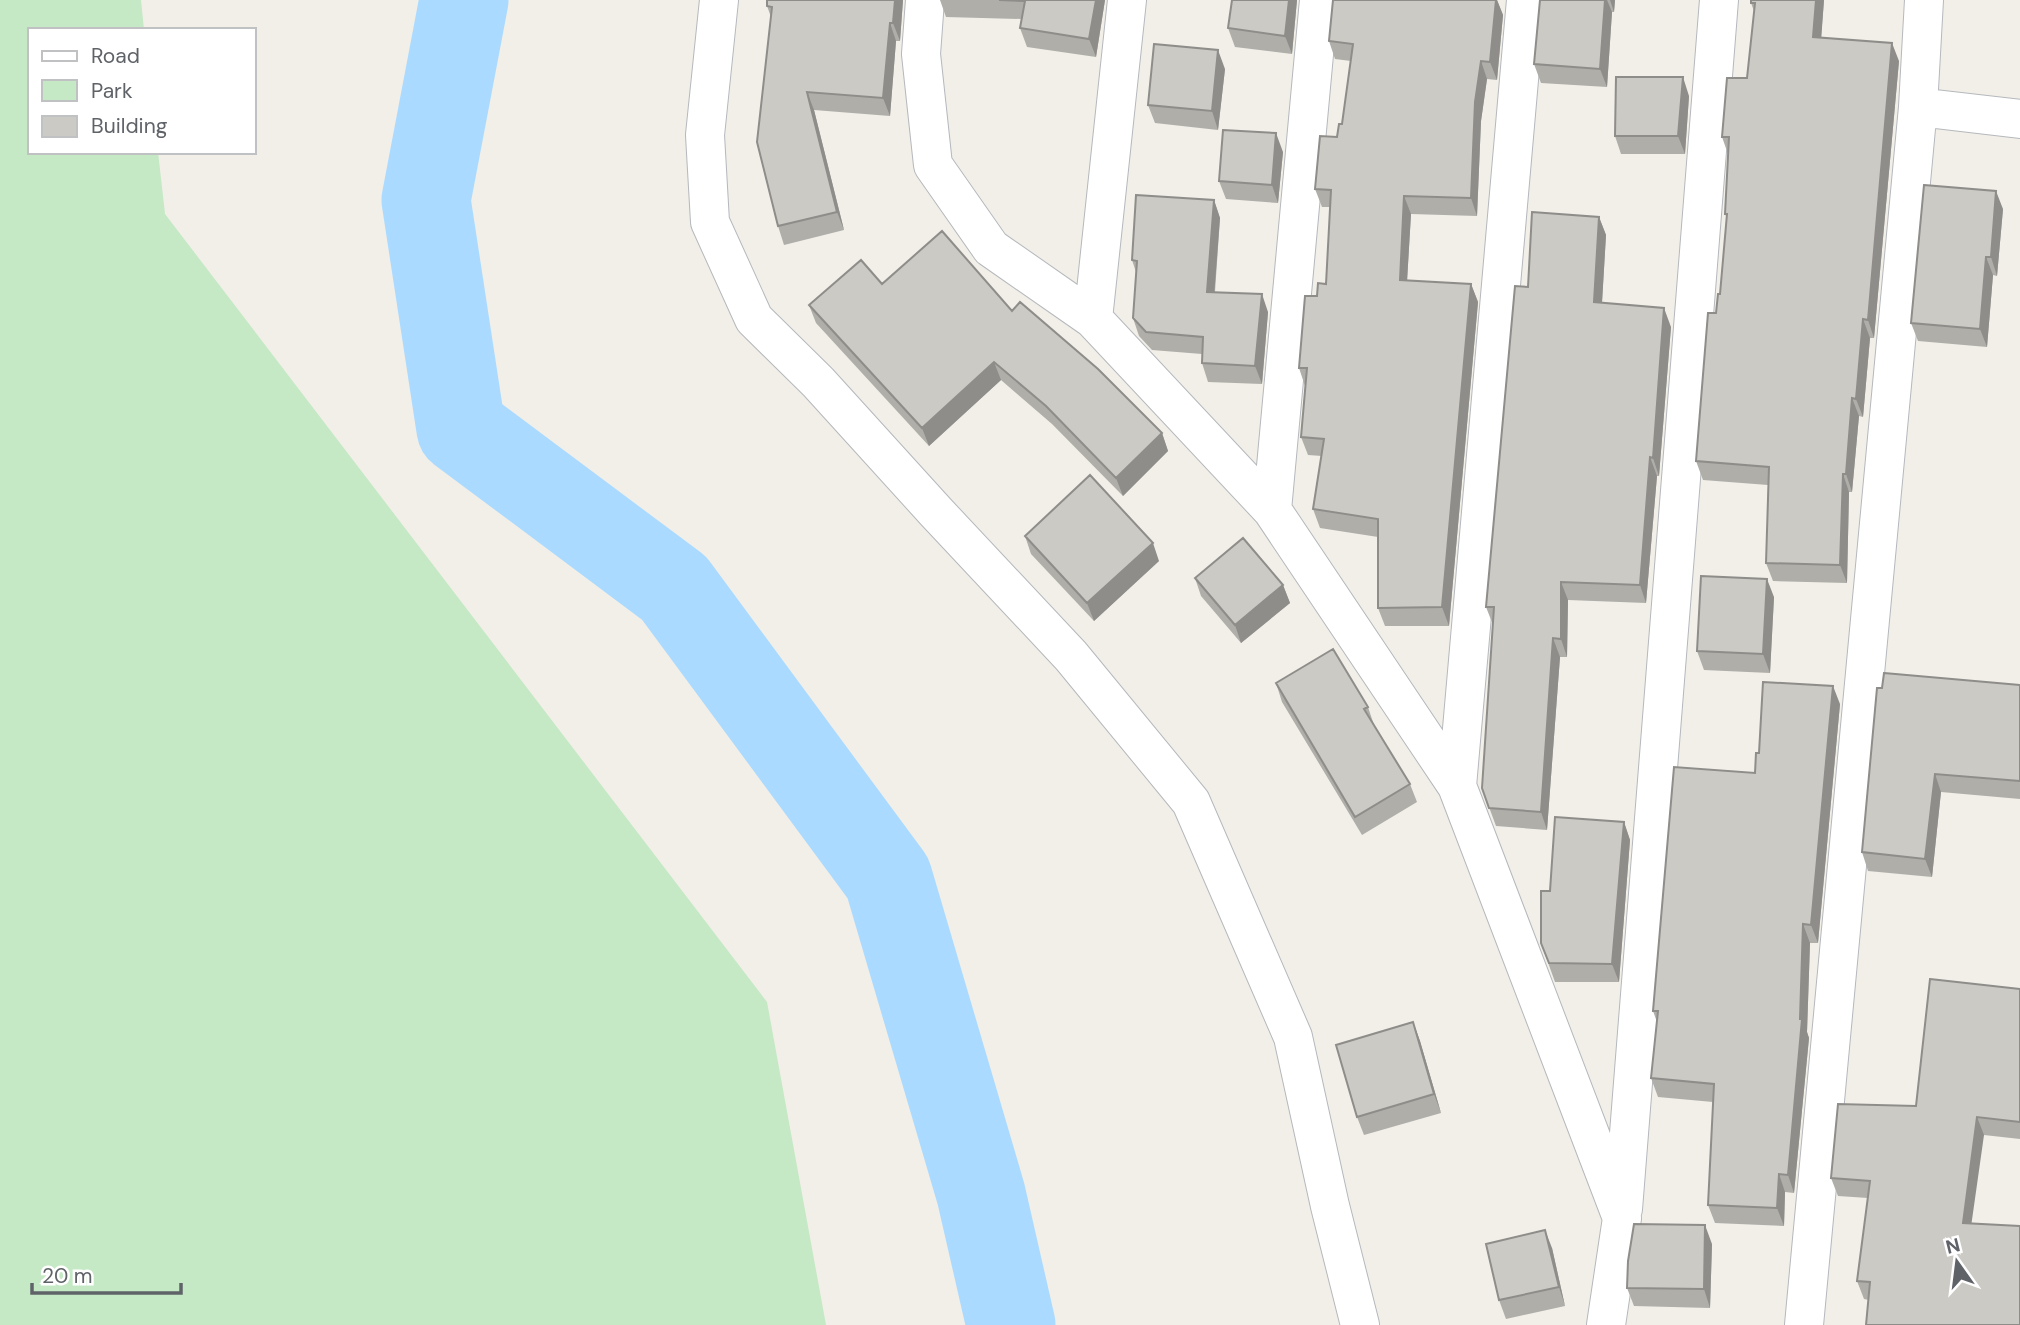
<svg xmlns="http://www.w3.org/2000/svg" width="2020" height="1325" font-family="'DM Sans',sans-serif">
<style>
.green{fill:#c5e8c5}
.lines{fill:none;stroke-linecap:round;stroke-linejoin:round}
.river{stroke:#aadaff;stroke-width:89}
.minor-casing{stroke:#b5b8bc;stroke-width:40}
.minor{stroke:#fff;stroke-width:38}
.wall{fill:#afaea9}
.shaded-wall{fill:#8f8d8a}
.building{fill:#cccac5;stroke:#8f8d8a;stroke-width:2}
</style>
<rect width="100%" height="100%" fill="#f1efe8"/>
<path class="green" d="M 0,0 L 141,0 L 144,30 L 30,30 L 30,152 L 158,152 L 165,214 L 767,1002 L 826,1325 L 0,1325 Z"/>
<g class="lines">
<path class="river" d="M 464,0 L 426,200 L 461,429 L 674,588 L 888,878 L 981,1194 L 1011,1325"/>
<g class="minor-casing">
<path id="minor" d="M 719,0 L 705,135 L 710,222 L 754,319 L 818,382 L 936,512 L 1071,656 L 1191,802 L 1293,1037 L 1330,1206 L 1360,1325
M 925,0 L 921,54 L 933,165 L 991,248 L 1093,319 L 1272,510 L 1457,786 L 1622,1218 L 1606,1325
M 1918,107 L 2020,119
M 1093,319 L 1127,0
M 1272,510 L 1319,0
M 1457,786 L 1526,0
M 1623,1209 L 1719,0
M 1804,1325 L 1918,107 L 1924,0"/>
</g>
<use href="#minor" class="minor"/>
</g>
<path class="wall" d="M 903,0 L 900,41 L 896,41 L 890,116 L 814,110 L 844,230 L 784,245 L 778,226 L 771,17 L 767,6 Z
M 940,0 L 1105,0 L 1096,57 L 1027,47 L 1020,28 L 1022,19 L 946,17 Z
M 1232,0 L 1297,0 L 1292,54 L 1235,47 L 1228,28 Z
M 1333,0 L 1497,0 L 1503,15 L 1497,80 L 1487,79 L 1481,121 L 1477,216 L 1411,214 L 1407,281 L 1471,284 L 1478,302 L 1449,626 L 1385,626 L 1378,608 L 1378,537 L 1320,528 L 1313,509 L 1322,456 L 1308,455 L 1301,437 L 1305,386 L 1299,368 L 1317,296 L 1326,284 L 1330,207 L 1322,207 L 1315,189 L 1342,124 L 1351,61 L 1335,59 L 1329,41 Z
M 1540,0 L 1615,0 L 1614,12 L 1612,12 L 1607,87 L 1541,83 L 1534,64 Z
M 1824,0 L 1821,37 L 1899,61 L 1874,338 L 1870,338 L 1863,417 L 1859,416 L 1852,492 L 1849,492 L 1847,583 L 1773,581 L 1766,563 L 1768,485 L 1703,480 L 1696,461 L 1716,313 L 1720,294 L 1727,218 L 1725,214 L 1728,154 L 1722,137 L 1747,78 L 1754,11 L 1751,3 Z
M 1225,69 L 1218,130 L 1155,123 L 1148,105 Z
M 1689,96 L 1685,154 L 1621,154 L 1615,136 Z
M 1283,152 L 1278,203 L 1226,199 L 1219,181 Z
M 1214,200 L 1220,218 L 1215,292 L 1268,312 L 1262,384 L 1208,382 L 1202,363 L 1202,354 L 1152,350 L 1139,336 L 1133,318 L 1136,272 L 1132,260 Z
M 2003,209 L 1997,276 L 1993,275 L 1987,347 L 1918,341 L 1911,323 Z
M 1599,217 L 1606,235 L 1602,302 L 1671,327 L 1659,476 L 1657,476 L 1646,603 L 1568,600 L 1567,657 L 1560,657 L 1547,830 L 1496,826 L 1482,788 L 1493,625 L 1486,607 L 1528,287 Z
M 882,284 L 1012,311 L 1162,433 L 1168,451 L 1123,496 L 1052,424 L 1001,380 L 929,446 L 816,323 L 809,305 Z
M 1025,536 L 1159,561 L 1094,621 L 1031,554 Z
M 1195,578 L 1283,585 L 1290,603 L 1241,643 L 1201,596 Z
M 1774,597 L 1770,673 L 1704,670 L 1697,651 Z
M 1276,683 L 1368,707 L 1374,725 L 1410,784 L 1417,802 L 1362,835 L 1282,702 Z
M 2020,685 L 2020,799 L 1941,792 L 1932,877 L 1868,871 L 1862,852 L 1877,688 Z
M 1840,704 L 1818,943 L 1810,943 L 1807,1032 L 1809,1038 L 1794,1193 L 1785,1192 L 1784,1226 L 1715,1223 L 1708,1205 L 1713,1102 L 1658,1097 L 1651,1078 L 1657,1022 L 1653,1011 L 1755,773 L 1759,753 Z
M 1624,822 L 1630,840 L 1619,982 L 1555,982 L 1541,943 Z
M 2020,989 L 2020,1139 L 1984,1135 L 1869,1300 L 1864,1299 L 1857,1281 L 1868,1198 L 1838,1196 L 1831,1178 L 1916,1106 Z
M 1413,1022 L 1420,1041 L 1441,1113 L 1364,1135 L 1357,1117 Z
M 1712,1244 L 1710,1308 L 1634,1306 L 1627,1288 Z
M 1552,1248 L 1565,1306 L 1506,1319 L 1499,1300 Z"/>
<path class="shaded-wall" d="M 895,0 L 903,0 L 900,41 L 893,23 Z
M 1096,0 L 1105,0 L 1096,57 L 1089,39 Z
M 1289,0 L 1297,0 L 1292,54 L 1285,36 Z
M 1496,0 L 1497,0 L 1503,15 L 1497,80 L 1490,62 Z
M 1605,0 L 1607,0 L 1612,12 L 1607,87 L 1600,69 Z
M 1610,0 L 1615,0 L 1614,12 Z
M 1816,0 L 1824,0 L 1820,55 L 1813,37 Z
M 890,23 L 896,41 L 890,116 L 883,98 Z
M 1892,43 L 1899,61 L 1874,338 L 1868,320 Z
M 1218,50 L 1225,69 L 1218,130 L 1212,111 Z
M 1481,61 L 1487,79 L 1481,121 L 1477,216 L 1471,198 L 1475,102 Z
M 1683,77 L 1689,96 L 1685,154 L 1678,136 Z
M 807,92 L 814,110 L 844,230 L 837,212 Z
M 1276,133 L 1283,152 L 1278,203 L 1272,185 Z
M 1996,191 L 2003,209 L 1997,276 L 1991,257 Z
M 1404,196 L 1411,214 L 1406,299 L 1400,280 Z
M 1214,200 L 1220,218 L 1213,310 L 1207,292 Z
M 1599,217 L 1606,235 L 1601,320 L 1594,302 Z
M 1986,257 L 1993,275 L 1987,347 L 1980,329 Z
M 1471,284 L 1478,302 L 1449,626 L 1442,607 Z
M 1262,294 L 1268,312 L 1262,384 L 1255,366 Z
M 1664,308 L 1671,327 L 1659,476 L 1653,458 Z
M 1863,319 L 1870,338 L 1863,417 L 1856,399 Z
M 994,362 L 1001,380 L 929,446 L 922,428 Z
M 1852,398 L 1859,416 L 1852,492 L 1846,474 Z
M 1162,433 L 1168,451 L 1123,496 L 1116,478 Z
M 1650,457 L 1657,476 L 1646,603 L 1640,585 Z
M 1843,474 L 1849,492 L 1847,583 L 1840,565 Z
M 1153,543 L 1159,561 L 1094,621 L 1087,603 Z
M 1767,579 L 1774,597 L 1770,673 L 1763,654 Z
M 1561,582 L 1568,600 L 1567,657 L 1561,639 Z
M 1283,585 L 1290,603 L 1241,643 L 1235,625 Z
M 1553,638 L 1560,657 L 1547,830 L 1541,812 Z
M 1833,686 L 1840,704 L 1818,943 L 1811,925 Z
M 1935,774 L 1941,792 L 1932,877 L 1925,859 Z
M 1624,822 L 1630,840 L 1619,982 L 1612,964 Z
M 1803,924 L 1810,943 L 1807,1032 L 1809,1038 L 1794,1193 L 1788,1175 L 1800,1019 Z
M 1413,1022 L 1420,1041 L 1441,1113 L 1434,1094 Z
M 1977,1117 L 1984,1135 L 1969,1241 L 1963,1223 Z
M 1779,1174 L 1785,1192 L 1784,1226 L 1777,1208 Z
M 1705,1225 L 1712,1244 L 1710,1308 L 1704,1289 Z
M 1545,1230 L 1552,1248 L 1565,1306 L 1559,1287 Z"/>
<path class="building" d="M 767,0 L 895,0 L 893,23 L 890,23 L 883,98 L 807,92 L 837,212 L 778,226 L 757,142 L 772,7 L 767,6 Z
M 999,0 L 1096,0 L 1089,39 L 1020,28 L 1025,1 Z
M 1232,0 L 1289,0 L 1285,36 L 1228,28 Z
M 1333,0 L 1496,0 L 1490,62 L 1481,61 L 1475,102 L 1471,198 L 1404,196 L 1400,280 L 1471,284 L 1442,607 L 1378,608 L 1378,519 L 1313,509 L 1324,439 L 1301,437 L 1307,368 L 1299,368 L 1305,296 L 1317,296 L 1318,283 L 1326,284 L 1331,190 L 1315,189 L 1320,136 L 1337,137 L 1339,124 L 1342,124 L 1353,44 L 1329,41 Z
M 1540,0 L 1605,0 L 1600,69 L 1534,64 Z
M 1751,0 L 1816,0 L 1813,37 L 1892,43 L 1868,320 L 1863,319 L 1856,399 L 1852,398 L 1846,474 L 1843,474 L 1840,565 L 1766,563 L 1769,467 L 1696,461 L 1708,313 L 1716,313 L 1718,294 L 1720,294 L 1727,214 L 1725,214 L 1729,137 L 1722,137 L 1727,78 L 1747,78 L 1755,3 L 1751,3 Z
M 1154,44 L 1218,50 L 1212,111 L 1148,105 Z
M 1616,77 L 1683,77 L 1678,136 L 1615,136 Z
M 1223,130 L 1276,133 L 1272,185 L 1219,181 Z
M 1924,185 L 1996,191 L 1991,257 L 1986,257 L 1980,329 L 1911,323 Z
M 1136,195 L 1214,200 L 1207,292 L 1262,294 L 1255,366 L 1202,363 L 1203,337 L 1146,332 L 1133,318 L 1137,261 L 1132,260 Z
M 1532,212 L 1599,217 L 1594,302 L 1664,308 L 1653,458 L 1650,457 L 1640,585 L 1561,582 L 1561,639 L 1553,638 L 1541,812 L 1489,808 L 1482,788 L 1494,607 L 1486,607 L 1515,286 L 1528,287 Z
M 942,231 L 1012,311 L 1020,302 L 1098,369 L 1162,433 L 1116,478 L 1046,406 L 994,362 L 922,428 L 809,305 L 861,260 L 882,284 Z
M 1090,475 L 1153,543 L 1087,603 L 1025,536 Z
M 1243,538 L 1283,585 L 1235,625 L 1195,578 Z
M 1701,576 L 1767,579 L 1763,654 L 1697,651 Z
M 1333,649 L 1368,707 L 1364,709 L 1410,784 L 1355,817 L 1276,683 Z
M 1884,673 L 2020,685 L 2020,781 L 1935,774 L 1925,859 L 1862,852 L 1877,688 L 1882,688 Z
M 1763,682 L 1833,686 L 1811,925 L 1803,924 L 1800,1019 L 1802,1019 L 1788,1175 L 1779,1174 L 1777,1208 L 1708,1205 L 1714,1084 L 1651,1078 L 1658,1011 L 1653,1011 L 1674,767 L 1755,773 L 1756,753 L 1759,753 Z
M 1555,817 L 1624,822 L 1612,964 L 1549,963 L 1541,943 L 1541,891 L 1550,891 Z
M 1930,979 L 2020,989 L 2020,1122 L 1977,1117 L 1963,1223 L 2020,1226 L 2020,1325 L 1866,1325 L 1870,1282 L 1857,1281 L 1870,1181 L 1831,1178 L 1838,1104 L 1916,1106 Z
M 1413,1022 L 1434,1094 L 1357,1117 L 1336,1045 Z
M 1634,1224 L 1705,1225 L 1704,1289 L 1627,1288 L 1628,1261 Z
M 1545,1230 L 1559,1287 L 1499,1300 L 1486,1244 Z"/>
<rect x="28" y="28" width="228" height="126" fill="#ffffff" stroke="#bfc1c3" stroke-width="2"/>
<rect x="42" y="51" width="35" height="10" fill="#ffffff" stroke="#bfc1c3" stroke-width="2"/>
<text x="91" y="63" font-size="21" fill="#5f6368">Road</text>
<rect x="42" y="80" width="35" height="21" fill="#c5e8c5" stroke="#bfc1c3" stroke-width="2"/>
<text x="91" y="98" font-size="21" fill="#5f6368">Park</text>
<rect x="42" y="116" width="35" height="21" fill="#cccac5" stroke="#bfc1c3" stroke-width="2"/>
<text x="91" y="133" font-size="21" fill="#5f6368">Building</text>
<g transform="translate(1957 1262) rotate(346)" stroke="#ffffff" stroke-width="5" paint-order="stroke">
<path d="M0-5L12 26L0 18L-12 26Z" fill="#5f6368"/>
<text y="-10" font-size="19" font-weight="bold" text-anchor="middle" fill="#5f6368">N</text>
</g>
<path d="M32 1283v10h149v-10" fill="none" stroke="#5f6368" stroke-width="3.5"/>
<text x="42" y="1283" font-size="21" fill="#5f6368" stroke="#ffffff" stroke-width="5" paint-order="stroke">20 m</text>
</svg>
